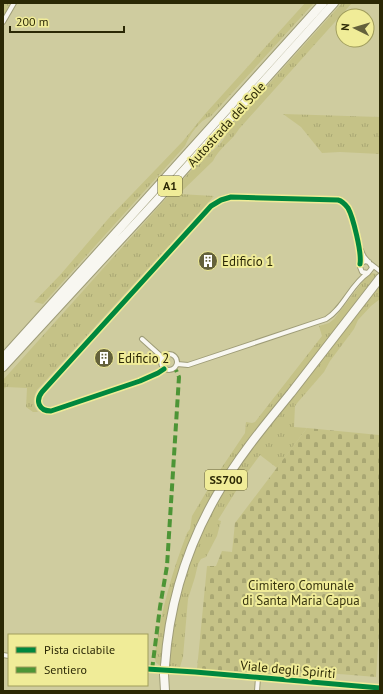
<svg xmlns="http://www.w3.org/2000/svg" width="383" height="694" font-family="'PT Sans',sans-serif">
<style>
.grass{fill:url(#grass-tufts)}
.cemetery{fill:url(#cemetery-stones)}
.park{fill:url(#park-crowns)}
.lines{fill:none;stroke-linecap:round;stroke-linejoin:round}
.street-casing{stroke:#9e9c77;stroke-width:6}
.highway-casing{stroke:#9e9c77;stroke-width:10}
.street{stroke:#f8f7f1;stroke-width:4}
.highway{stroke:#f8f7f1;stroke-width:8}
.highway-bridge-casing{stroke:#9e9c77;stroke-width:10;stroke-linecap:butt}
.highway-bridge{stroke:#f8f7f1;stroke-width:8}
.quiet{stroke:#4d9536;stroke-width:4;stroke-dasharray:8 4;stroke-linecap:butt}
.cycleway-casing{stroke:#f0ec98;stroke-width:8}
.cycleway{stroke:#00873e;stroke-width:5}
.labels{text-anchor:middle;stroke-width:4;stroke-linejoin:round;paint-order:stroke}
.shield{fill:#f0ec98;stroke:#666331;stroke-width:1}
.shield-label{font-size:12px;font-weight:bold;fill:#2b2805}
.street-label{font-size:13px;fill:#2b2805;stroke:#f0ec98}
.poi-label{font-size:13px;fill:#2b2805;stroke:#f0ec98;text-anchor:start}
.park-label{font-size:13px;fill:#38350f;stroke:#f0ec98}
</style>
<defs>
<pattern id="grass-tufts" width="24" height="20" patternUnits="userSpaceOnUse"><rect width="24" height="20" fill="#c5c287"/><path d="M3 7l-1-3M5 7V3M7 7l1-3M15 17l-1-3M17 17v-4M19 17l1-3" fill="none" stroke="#a9a773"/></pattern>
<pattern id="cemetery-stones" width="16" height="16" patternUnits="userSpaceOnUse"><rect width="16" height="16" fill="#c5c287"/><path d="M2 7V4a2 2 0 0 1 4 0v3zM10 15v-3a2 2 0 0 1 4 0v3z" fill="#a9a773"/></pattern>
<pattern id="park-crowns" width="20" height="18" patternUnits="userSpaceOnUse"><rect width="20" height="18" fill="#c5c287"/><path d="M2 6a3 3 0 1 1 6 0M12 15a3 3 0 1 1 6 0" fill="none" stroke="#a9a773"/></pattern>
</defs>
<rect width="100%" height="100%" fill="#cfcc9f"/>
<path class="grass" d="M 305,3 L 314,3 L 211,116 C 199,121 190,134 185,146 L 43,304 L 34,302 L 61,274 L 108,219 L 183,141 L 205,114 Z
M 342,3 L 352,3 L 239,129 C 232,141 218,149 213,161 L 179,194 L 214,196 L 37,390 C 33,397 32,405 38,412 L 33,412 L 26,407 L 27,388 L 6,387 L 3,390 L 3,380 L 205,155 C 216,151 226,138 230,127 Z
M 283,114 L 380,117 L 380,154 L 340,152 L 322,153 L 301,127 Z
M 372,273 L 377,274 L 248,442 L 196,524 L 182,561 L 164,634 L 161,666 C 154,663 155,660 155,653 C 161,611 172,572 187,533 L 190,529 L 192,516 L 214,479 L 245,433 L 246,422 L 252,423 L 255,422 L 322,336 L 319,326 L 329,323 L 334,319 L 367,276 Z
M 380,282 L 380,299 L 371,306 L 358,320 L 354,329 L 330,361 L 324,372 L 298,402 L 295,406 L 294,427 L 307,428 L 277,468 L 260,455 L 249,470 L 218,520 L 221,521 L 217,536 L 206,557 L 201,559 L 198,564 L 195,577 L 188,599 L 183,657 L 180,667 L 168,666 L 177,605 L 193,550 L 202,535 L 208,518 L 227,483 L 250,450 Z"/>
<path class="cemetery" d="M 307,428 L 379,435 L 380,437 L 380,617 L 376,677 L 303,671 L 302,679 L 197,669 L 207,566 L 216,566 L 222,551 L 232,552 L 235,523 Z"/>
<path class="park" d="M 3,3 L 12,3 L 3,18 Z"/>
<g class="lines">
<g class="street-casing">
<path id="street" d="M 3,22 L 14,3
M 361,250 C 362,253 363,256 365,258 C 368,262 371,263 372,268 L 368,273 L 362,272 L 360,267 L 360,264 L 365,261 L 369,262
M 371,264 L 380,271
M 142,339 L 162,357
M161 362a8 8 0 1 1 16 0a8 8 0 1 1-16 0Z
M 177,364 L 188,365 L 326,319 C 343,309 351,284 368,273
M 164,369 L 158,373 L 140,381 L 51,411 C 39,411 35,401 42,392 L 211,206 L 221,200 L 231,197 L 338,200 C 342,201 345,204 348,208 C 353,217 362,253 360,264
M 3,655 L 9,656
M 147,669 L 195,672 L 380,688
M 257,691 L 258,678"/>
</g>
<g class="highway-casing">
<path id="highway" d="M 3,358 L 323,3
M 3,367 L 158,199 L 334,3
M 165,666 C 169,605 187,546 218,493 C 238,457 265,425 291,393 C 321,354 351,316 380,278
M 164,674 L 165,691"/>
</g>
<use href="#street" class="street"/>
<use href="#highway" class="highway"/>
<g class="highway-bridge-casing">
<path id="highway-bridge" d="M 164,674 L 165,666"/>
</g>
<use href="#highway-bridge" class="highway-bridge"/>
<path class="quiet" d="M 152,670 L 160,607 L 167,566 L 179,377 L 176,370"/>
<g class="cycleway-casing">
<path id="cycleway" d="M 164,369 L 158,373 L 140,381 L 51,411 C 39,411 35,401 42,392 L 211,206 L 221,200 L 231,197 L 338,200 C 342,201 345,204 348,208 C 353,217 362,253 360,264
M 147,669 L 195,672 L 380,688"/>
</g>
<use href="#cycleway" class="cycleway"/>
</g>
<defs>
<g id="building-disc" transform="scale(1)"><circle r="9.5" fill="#64613b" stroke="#f0ec98"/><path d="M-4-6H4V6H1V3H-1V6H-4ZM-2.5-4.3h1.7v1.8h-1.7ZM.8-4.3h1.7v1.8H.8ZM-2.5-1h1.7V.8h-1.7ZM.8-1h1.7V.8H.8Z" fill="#fff"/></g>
</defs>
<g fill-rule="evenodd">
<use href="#building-disc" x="208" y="261"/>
<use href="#building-disc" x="104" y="358"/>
</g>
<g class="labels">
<g class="shield">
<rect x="158" y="176" width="24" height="20" rx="3"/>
<rect x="205" y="470" width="42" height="20" rx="3"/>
</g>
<g class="shield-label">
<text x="170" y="190">A1</text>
<text x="226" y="484">SS700</text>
</g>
<g class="street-label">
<text transform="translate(226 124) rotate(-48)" y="5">Autostrada del Sole</text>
<text transform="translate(288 669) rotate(5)" y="5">Viale degli Spiriti</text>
</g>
<g class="poi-label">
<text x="222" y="266">Edificio 1</text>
<text x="118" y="363">Edificio 2</text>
</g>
<g class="park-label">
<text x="301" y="590">Cimitero Comunale<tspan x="301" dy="15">di Santa Maria Capua</tspan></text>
</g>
</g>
<rect width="383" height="694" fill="none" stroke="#2b2805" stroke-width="8"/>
<rect x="8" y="634" width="140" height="52" fill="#f0ec98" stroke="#a19e5d"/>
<rect x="16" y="647" width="20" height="6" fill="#00873e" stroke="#a19e5d"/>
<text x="44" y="654" font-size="12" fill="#2b2805">Pista ciclabile</text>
<rect x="16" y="667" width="20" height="6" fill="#4d9536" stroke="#a19e5d"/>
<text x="44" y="674" font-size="12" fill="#2b2805">Sentiero</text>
<g transform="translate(355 28) rotate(275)"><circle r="19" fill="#f0ec98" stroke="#a19e5d"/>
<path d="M0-3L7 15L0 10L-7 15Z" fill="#64613b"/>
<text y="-6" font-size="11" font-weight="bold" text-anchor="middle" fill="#2b2805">N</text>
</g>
<path d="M10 26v6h114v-6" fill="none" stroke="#2b2805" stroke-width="2"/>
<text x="16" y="26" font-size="12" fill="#2b2805" stroke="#f0ec98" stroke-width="3" paint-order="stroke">200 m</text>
</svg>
